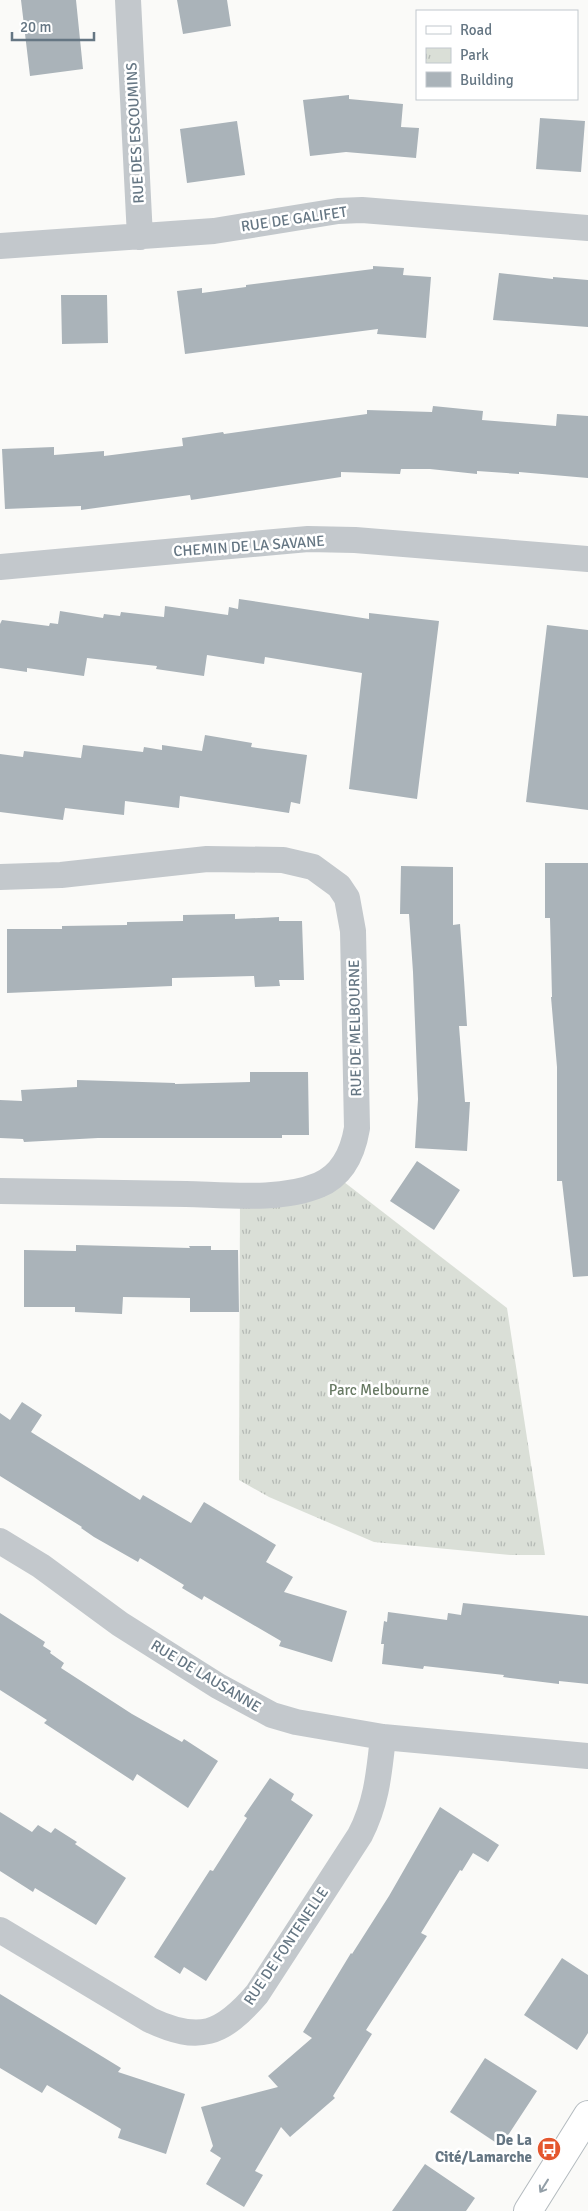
<svg xmlns="http://www.w3.org/2000/svg" width="588" height="2211" font-family="Signika,sans-serif">
<style>
.park{fill:url(#park-tufts)}
.building{fill:#aab3b9}
.lines{fill:none;stroke-linecap:round;stroke-linejoin:round}
.secondary-casing{stroke:#b3babf;stroke-width:30}
.street{stroke:#c3c8cc;stroke-width:26}
.secondary{stroke:#fff;stroke-width:28}
.oneway{stroke:#939fa8}
.labels{text-anchor:middle;stroke-width:5;stroke-linejoin:round;paint-order:stroke}
.street-label{font-size:15px;fill:#657683;stroke:#fff}
.park-label{font-size:15px;fill:#687a64;stroke:#fff}
.poi-label{font-size:15px;font-weight:bold;fill:#657683;stroke:#fff;text-anchor:end}
</style>
<defs>
<pattern id="park-tufts" width="24" height="20" patternUnits="userSpaceOnUse" patternTransform="scale(1.25)"><rect width="24" height="20" fill="#dadfd7"/><path d="M3 7l-1-3M5 7V3M7 7l1-3M15 17l-1-3M17 17v-4M19 17l1-3" fill="none" stroke="#b4b9b4"/></pattern>
</defs>
<rect width="100%" height="100%" fill="#fafaf8"/>
<path class="park" d="M 335,1175 L 507,1308 L 545,1555 L 510,1555 L 374,1542 L 269,1497 L 239,1480 L 240,1195 Z"/>
<path class="building" d="M 21,0 L 76,0 L 83,69 L 30,76 Z
M 177,0 L 227,0 L 231,26 L 183,34 Z
M 349,95 L 349,99 L 403,104 L 401,127 L 419,128 L 416,158 L 346,152 L 310,156 L 303,100 Z
M 540,118 L 585,121 L 581,172 L 536,169 Z
M 237,121 L 245,175 L 187,183 L 180,129 Z
M 373,266 L 404,268 L 403,275 L 431,277 L 426,338 L 377,334 L 378,329 L 185,354 L 177,291 L 202,288 L 202,293 L 246,287 L 246,285 L 373,269 Z
M 499,273 L 553,279 L 553,277 L 588,280 L 588,327 L 493,320 Z
M 61,295 L 107,295 L 108,343 L 62,344 Z
M 433,406 L 483,411 L 482,420 L 556,426 L 557,414 L 588,416 L 588,478 L 519,472 L 519,474 L 477,471 L 477,474 L 430,469 L 401,469 L 400,474 L 341,472 L 341,477 L 191,500 L 190,495 L 81,510 L 81,506 L 5,509 L 2,449 L 54,447 L 54,455 L 104,451 L 104,456 L 183,446 L 182,438 L 223,432 L 224,434 L 367,414 L 367,410 L 432,412 Z
M 239,599 L 369,619 L 369,613 L 439,621 L 417,799 L 349,789 L 362,673 L 265,657 L 264,664 L 207,655 L 204,676 L 156,669 L 157,666 L 87,658 L 84,676 L 27,668 L 27,672 L 0,668 L 0,624 L 2,620 L 49,626 L 50,623 L 58,624 L 60,611 L 103,618 L 104,614 L 120,616 L 121,612 L 164,617 L 165,606 L 228,615 L 229,607 L 238,609 Z
M 547,625 L 588,630 L 588,810 L 526,802 Z
M 205,735 L 252,743 L 251,747 L 307,755 L 300,804 L 291,802 L 289,813 L 180,796 L 179,808 L 125,801 L 124,815 L 65,808 L 63,820 L 0,812 L 0,754 L 23,757 L 24,751 L 81,758 L 83,745 L 143,752 L 144,747 L 162,750 L 162,745 L 202,751 Z
M 545,863 L 588,863 L 588,1276 L 573,1277 L 562,1181 L 557,1181 L 557,1067 L 551,997 L 552,997 L 550,918 L 545,918 Z
M 401,866 L 453,867 L 453,925 L 460,924 L 464,980 L 467,1026 L 459,1026 L 465,1102 L 470,1102 L 467,1151 L 415,1148 L 418,1099 L 413,972 L 409,914 L 400,914 Z
M 235,914 L 235,919 L 279,917 L 279,921 L 302,921 L 304,980 L 279,980 L 280,986 L 255,987 L 254,976 L 172,978 L 172,986 L 7,993 L 7,929 L 62,929 L 62,926 L 127,925 L 127,922 L 183,921 L 183,915 Z
M 250,1072 L 308,1072 L 309,1135 L 282,1135 L 282,1138 L 98,1138 L 24,1142 L 23,1139 L 0,1138 L 0,1100 L 22,1101 L 21,1090 L 77,1087 L 77,1080 L 175,1083 L 175,1084 L 250,1082 Z
M 417,1161 L 460,1190 L 434,1230 L 390,1201 Z
M 76,1245 L 190,1248 L 189,1246 L 211,1246 L 211,1250 L 238,1250 L 239,1312 L 190,1312 L 190,1298 L 123,1297 L 122,1314 L 75,1312 L 75,1307 L 24,1307 L 24,1250 L 76,1251 Z
M 22,1402 L 42,1415 L 31,1432 L 140,1500 L 143,1495 L 191,1523 L 204,1502 L 276,1545 L 266,1562 L 293,1577 L 284,1592 L 347,1611 L 332,1662 L 279,1646 L 281,1641 L 204,1596 L 202,1600 L 182,1588 L 184,1585 L 140,1558 L 138,1562 L 94,1537 L 81,1528 L 82,1527 L 0,1476 L 0,1413 L 10,1420 Z
M 463,1603 L 588,1616 L 588,1684 L 559,1681 L 559,1684 L 503,1677 L 504,1675 L 424,1666 L 423,1669 L 382,1664 L 384,1644 L 381,1644 L 384,1621 L 387,1622 L 388,1612 L 447,1620 L 448,1613 L 461,1615 Z
M 0,1613 L 45,1642 L 43,1646 L 51,1651 L 50,1653 L 64,1663 L 61,1668 L 132,1714 L 182,1742 L 184,1739 L 218,1761 L 188,1808 L 137,1774 L 133,1781 L 44,1723 L 47,1720 L 0,1690 Z
M 270,1778 L 294,1794 L 291,1800 L 313,1815 L 206,1981 L 184,1967 L 180,1974 L 154,1957 L 210,1870 L 213,1871 L 247,1818 L 244,1816 Z
M 440,1807 L 499,1845 L 488,1862 L 473,1853 L 462,1871 L 460,1870 L 421,1933 L 427,1936 L 366,2030 L 372,2034 L 333,2096 L 335,2098 L 290,2137 L 281,2127 L 255,2171 L 263,2175 L 244,2207 L 206,2184 L 221,2158 L 210,2151 L 213,2146 L 201,2107 L 278,2087 L 268,2076 L 312,2038 L 303,2032 L 351,1953 L 352,1954 L 389,1896 Z
M 0,1812 L 32,1832 L 38,1825 L 51,1833 L 55,1828 L 77,1842 L 75,1844 L 126,1878 L 96,1925 L 35,1888 L 33,1892 L 0,1871 Z
M 562,1958 L 588,1975 L 588,2033 L 577,2050 L 524,2015 Z
M 0,1994 L 121,2068 L 118,2072 L 185,2094 L 166,2154 L 118,2138 L 121,2129 L 47,2085 L 42,2093 L 0,2068 Z
M 485,2058 L 537,2091 L 501,2146 L 450,2112 Z
M 425,2164 L 475,2198 L 466,2211 L 392,2211 Z"/>
<g class="lines">
<g class="secondary-casing">
<path id="secondary" d="M 528,2211 L 588,2115"/>
</g>
<path class="street" d="M 128,0 L 140,237
M 0,246 L 214,231 L 338,211 L 362,210 L 588,228
M 0,567 L 308,539 L 355,540 L 588,559
M 0,877 L 61,875 L 207,859 L 283,860 L 313,867 L 339,886 L 347,898 L 353,931 L 357,1128 C 353,1152 343,1175 319,1185 C 281,1201 227,1195 186,1194 C 124,1193 62,1192 0,1191
M 0,1541 L 41,1566 L 120,1624 L 218,1686 L 272,1715 L 296,1722 L 383,1737 L 588,1756
M 0,1930 L 150,2020 C 199,2043 222,2035 257,1994 L 360,1835 C 377,1802 379,1773 383,1737"/>
<use href="#secondary" class="secondary"/>
</g>
<defs><path id="oneway-shaft" d="M-6 0H5M1.5-3L5.5 0L1.5 3" fill="none" stroke-width="1.6" stroke-linecap="round" stroke-linejoin="round" transform="scale(1.25)"/></defs>
<use class="oneway" href="#oneway-shaft" transform="translate(544 2186) rotate(122)"/>
<defs>
<g id="bus-disc" transform="scale(1.25)"><circle r="9.5" fill="#e4572e" stroke="#fff"/><path d="M-5-6H5V4H4V6H2V4H-2V6H-4V4H-5ZM-3.5-4V0h7V-4ZM-3.5 1.2v1.5H-2V1.2ZM2 1.2v1.5H3.5V1.2Z" fill="#fff"/></g>
</defs>
<g fill-rule="evenodd">
<use href="#bus-disc" x="549" y="2149"/>
</g>
<g class="labels">
<g class="street-label">
<text transform="translate(135 133) rotate(-93)" y="5">RUE DES ESCOUMINS</text>
<text transform="translate(294 219) rotate(-8)" y="5">RUE DE GALIFET</text>
<text transform="translate(249 546) rotate(-4)" y="5">CHEMIN DE LA SAVANE</text>
<text transform="translate(355 1028) rotate(-91)" y="5">RUE DE MELBOURNE</text>
<text transform="translate(206 1676) rotate(31)" y="5">RUE DE LAUSANNE</text>
<text transform="translate(286 1946) rotate(-56)" y="5">RUE DE FONTENELLE</text>
</g>
<g class="park-label">
<text x="379" y="1395">Parc Melbourne</text>
</g>
<g class="poi-label">
<text x="532" y="2145">De La<tspan x="532" dy="17">Cité/Lamarche</tspan></text>
</g>
</g>
<rect x="416" y="10" width="162" height="90" fill="#ffffff" stroke="#c1c8cd"/>
<rect x="426" y="26" width="25" height="8" fill="#ffffff" stroke="#c1c8cd"/>
<text x="460" y="35" font-size="15" fill="#657683">Road</text>
<rect x="426" y="48" width="25" height="15" fill="url(#park-tufts)" stroke="#c1c8cd"/>
<text x="460" y="60" font-size="15" fill="#657683">Park</text>
<rect x="426" y="72" width="25" height="15" fill="#aab3b9" stroke="#c1c8cd"/>
<text x="460" y="85" font-size="15" fill="#657683">Building</text>
<path d="M12 32v8h82v-8" fill="none" stroke="#657683" stroke-width="2.5"/>
<text x="20" y="32" font-size="15" fill="#657683" stroke="#ffffff" stroke-width="4" paint-order="stroke">20 m</text>
</svg>
